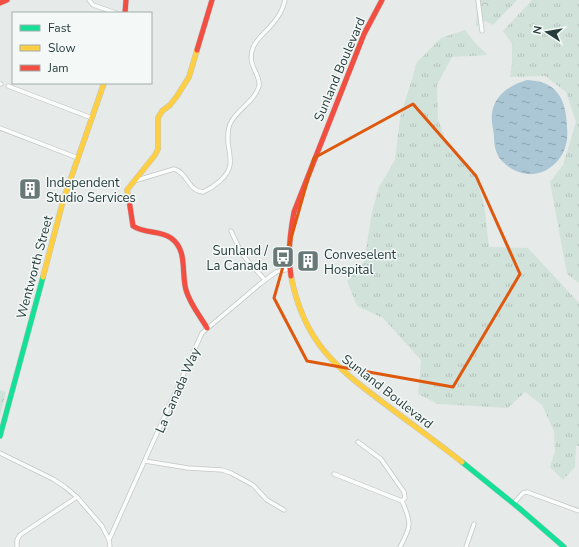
<svg xmlns="http://www.w3.org/2000/svg" width="579" height="547" font-family="'Nunito Sans',sans-serif">
<style>
.grass{fill:url(#grass-tufts)}
.park{fill:url(#park-crowns)}
.water{fill:url(#water-ripples)}
.lines{fill:none;stroke-linecap:round;stroke-linejoin:round}
.street-casing{stroke:#c3c7c6;stroke-width:5}
.fast-casing{stroke:#c0c6c4;stroke-width:6}
.slow-casing{stroke:#c0c6c4;stroke-width:6}
.jam-casing{stroke:#c0c6c4;stroke-width:6}
.street{stroke:#fbfcfc;stroke-width:3.5}
.fast{stroke:#16e098;stroke-width:5}
.slow{stroke:#ffcf43;stroke-width:5}
.jam{stroke:#f24e42;stroke-width:5}
.marked{fill:none;stroke:#de580e;stroke-width:3;stroke-linejoin:round}
.labels{text-anchor:middle;stroke-width:3;stroke-linejoin:round;paint-order:stroke}
.street-label{font-size:13px;fill:#253c3b;stroke:#f4f9f8}
.poi-label{font-size:13px;fill:#253c3b;stroke:#f4f9f8;text-anchor:start}
</style>
<defs>
<pattern id="grass-tufts" width="24" height="20" patternUnits="userSpaceOnUse"><rect width="24" height="20" fill="#d1e2da"/><path d="M3 7l-1-3M5 7V3M7 7l1-3M15 17l-1-3M17 17v-4M19 17l1-3" fill="none" stroke="#b3c3bc"/></pattern>
<pattern id="park-crowns" width="20" height="18" patternUnits="userSpaceOnUse"><rect width="20" height="18" fill="#d1e2da"/><path d="M2 6a3 3 0 1 1 6 0M12 15a3 3 0 1 1 6 0" fill="none" stroke="#b3c3bc"/></pattern>
<pattern id="water-ripples" width="26" height="14" patternUnits="userSpaceOnUse"><rect width="26" height="14" fill="#abc6d4"/><path d="M2 4q2-2 4 0t4 0M15 11q2-2 4 0t4 0" fill="none" stroke="#8ba2ad"/></pattern>
</defs>
<rect width="100%" height="100%" fill="#e6eae9"/>
<path class="grass" d="M 482,0 L 517,0 L 493,25 L 485,21 Z
M 532,0 L 579,0 L 579,283 L 567,274 L 550,182 L 563,165 L 576,122 L 566,92 L 545,76 L 510,77 L 512,64 L 512,44 L 503,31 Z
M 465,30 L 477,45 L 488,55 L 452,57 L 437,85 L 438,119 L 449,149 L 475,174 L 484,204 L 489,247 L 528,248 L 579,303 L 579,446 L 576,446 L 575,467 L 563,480 L 550,467 L 555,451 L 554,431 L 542,405 L 525,392 L 508,408 L 438,404 L 418,394 L 421,360 L 383,318 L 357,306 L 347,281 L 364,262 L 372,212 L 379,187 L 395,160 L 400,118 L 417,62 L 441,38 Z"/>
<path class="park" d="M 475,0 L 495,0 L 488,18 L 476,27 L 477,12 Z
M 0,390 L 6,392 L 0,416 Z"/>
<path class="water" d="M 527,80 C 557,81 566,99 567,127 C 568,136 567,145 563,153 C 549,178 521,181 502,161 C 495,154 494,144 494,135 C 493,128 491,121 492,114 C 494,95 510,85 527,80 Z"/>
<g class="lines">
<g class="street-casing">
<path id="street" d="M 89,0 L 93,5 L 116,13
M 478,0 L 482,31
M 0,84 L 1,84
M 8,86 L 92,118
M 0,128 L 78,158
M 134,181 L 174,169 C 188,173 188,191 203,192 C 214,187 228,177 230,165 C 231,158 229,150 228,143 C 228,136 227,129 231,122 C 238,109 255,101 259,86 C 261,74 246,65 253,48 C 255,42 260,37 264,33 C 274,23 282,14 285,0
M 231,231 L 241,252 L 247,260 L 265,280
M 358,442 L 381,459 L 404,492 L 405,498 L 402,501
M 0,453 L 53,479 L 65,487 L 77,497 L 102,526 L 109,540
M 145,461 L 188,468 L 222,470 L 231,473 L 253,485 L 267,500 L 284,510
M 334,474 L 402,501 C 412,523 411,527 400,547
M 514,503 L 523,493 L 527,492 L 579,511
M 17,547 L 17,540 L 20,535 L 77,497
M 110,547 L 109,540 L 202,333 L 260,284 L 276,272 L 289,269
M 466,547 L 474,524"/>
</g>
<g class="fast-casing">
<path id="fast" d="M 0,436 L 43,277
M 462,462 L 519,508 L 564,547"/>
</g>
<g class="slow-casing">
<path id="slow" d="M 129,200 L 127,190 L 155,155 L 158,149 L 158,118 L 162,111 L 170,105 L 177,96 L 189,77 L 197,50
M 291,276 C 304,344 337,368 389,407 C 413,425 438,443 462,462
M 43,277 L 63,201 L 104,83"/>
</g>
<g class="jam-casing">
<path id="jam" d="M 0,3 L 7,0
M 125,13 L 126,0
M 197,50 L 212,0
M 129,200 L 133,226 C 145,234 160,230 171,238 C 188,250 181,273 186,290 C 190,304 200,316 207,328
M 291,276 C 287,255 290,233 294,212 L 364,34 L 382,0"/>
</g>
<use href="#street" class="street"/>
<use href="#fast" class="fast"/>
<use href="#slow" class="slow"/>
<use href="#jam" class="jam"/>
</g>
<path class="marked" d="M 413,104 L 476,176 L 520,274 L 453,387 L 307,361 L 274,298 L 314,158 Z"/>
<defs>
<g id="building-square" transform="scale(1.15)"><rect x="-9" y="-9" width="18" height="18" rx="4" fill="#697978" stroke="#f4f9f8"/><path d="M-4-6H4V6H1V3H-1V6H-4ZM-2.5-4.3h1.7v1.8h-1.7ZM.8-4.3h1.7v1.8H.8ZM-2.5-1h1.7V.8h-1.7ZM.8-1h1.7V.8H.8Z" fill="#fff"/></g>
<g id="bus-square" transform="scale(1.15)"><rect x="-9" y="-9" width="18" height="18" rx="4" fill="#697978" stroke="#f4f9f8"/><path d="M-5-6H5V4H4V6H2V4H-2V6H-4V4H-5ZM-3.5-4V0h7V-4ZM-3.5 1.2v1.5H-2V1.2ZM2 1.2v1.5H3.5V1.2Z" fill="#fff"/></g>
</defs>
<g fill-rule="evenodd">
<use href="#building-square" x="30" y="189"/>
<use href="#bus-square" x="283" y="257"/>
<use href="#building-square" x="308" y="261"/>
</g>
<g class="labels">
<g class="street-label">
<text transform="translate(339 69) rotate(-67)" y="5">Sunland Boulevard</text>
<text transform="translate(34 267) rotate(-75)" y="5">Wentworth Street</text>
<text transform="translate(177 390) rotate(-66)" y="5">La Canada Way</text>
<text transform="translate(388 391) rotate(38)" y="5">Sunland Boulevard</text>
</g>
<g class="poi-label">
<text x="46" y="187">Independent<tspan x="46" dy="15">Studio Services</tspan></text>
<text x="268" y="255" text-anchor="end">Sunland /<tspan x="268" dy="15">La Canada</tspan></text>
<text x="324" y="259">Conveselent<tspan x="324" dy="15">Hospital</tspan></text>
</g>
</g>
<rect x="12" y="12" width="140" height="72" fill="#f4f9f8" stroke="#a1adac"/>
<rect x="20" y="25" width="20" height="6" fill="#16e098" stroke="#a1adac"/>
<text x="48" y="32" font-size="12" fill="#253c3b">Fast</text>
<rect x="20" y="45" width="20" height="6" fill="#ffcf43" stroke="#a1adac"/>
<text x="48" y="52" font-size="12" fill="#253c3b">Slow</text>
<rect x="20" y="65" width="20" height="6" fill="#f24e42" stroke="#a1adac"/>
<text x="48" y="72" font-size="12" fill="#253c3b">Jam</text>
<g transform="translate(547 32) rotate(282)" stroke="#f4f9f8" stroke-width="3" paint-order="stroke">
<path d="M0-3L7 15L0 10L-7 15Z" fill="#253c3b"/>
<text y="-6" font-size="11" font-weight="bold" text-anchor="middle" fill="#253c3b">N</text>
</g>
</svg>
